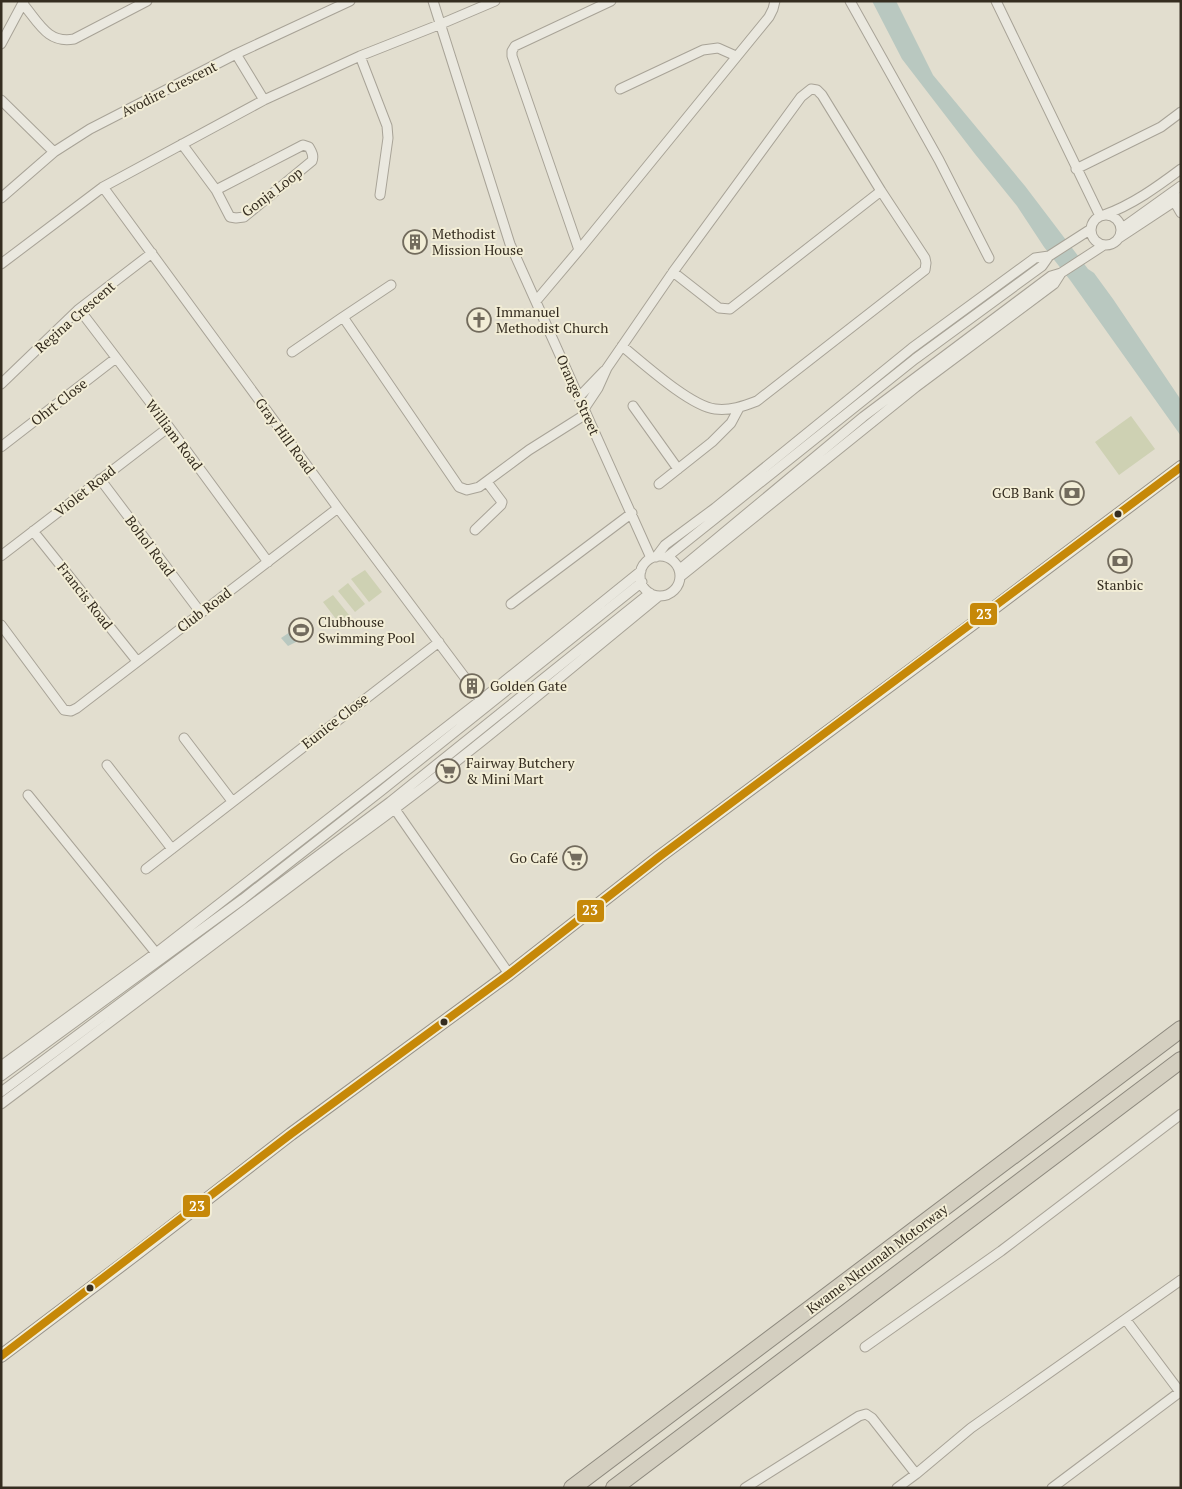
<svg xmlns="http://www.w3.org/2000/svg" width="1182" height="1489" font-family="'PT Serif',serif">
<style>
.green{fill:#ced1b3}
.water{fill:#b9c8c0}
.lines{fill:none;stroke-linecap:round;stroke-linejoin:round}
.street-casing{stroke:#a8a397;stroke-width:11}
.secondary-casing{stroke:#979288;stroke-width:14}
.highway-casing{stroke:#8d897e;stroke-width:18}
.street{stroke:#eae8df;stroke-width:9}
.secondary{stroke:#eae8df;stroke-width:12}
.highway{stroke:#d4cfc0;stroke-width:16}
.bus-1-casing{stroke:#f2edd6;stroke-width:11}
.bus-1{stroke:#c68808;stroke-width:8}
.bus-dot{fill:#352d20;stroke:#f2edd6;stroke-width:2}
.labels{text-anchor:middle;stroke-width:4;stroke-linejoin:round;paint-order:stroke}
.street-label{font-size:14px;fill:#352d20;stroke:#f2edd6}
.poi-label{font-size:14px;fill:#352d20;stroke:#f2edd6;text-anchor:start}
.line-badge{stroke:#f2edd6;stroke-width:2}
.badge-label{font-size:14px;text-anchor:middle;font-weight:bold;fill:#fff}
</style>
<rect width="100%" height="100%" fill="#e2decf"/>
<path class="green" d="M 1131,416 L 1155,449 L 1119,475 L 1095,442 Z
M 365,570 L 382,592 L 369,602 L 351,579 Z
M 348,583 L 365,604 L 355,612 L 338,591 Z
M 333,595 L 349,615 L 339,623 L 323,602 Z"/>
<path class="water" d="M 872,1 L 896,1 L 933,75 L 1025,186 L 1088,269 L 1094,273 L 1113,299 L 1181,400 L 1181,436 L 1070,280 L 1044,247 L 1017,206 L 975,154 L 902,59 Z
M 301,619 L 312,634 L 288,646 L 281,638 L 299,626 L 297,622 Z"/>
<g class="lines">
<g class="street-casing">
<path id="street" d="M 433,1 L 510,244 L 651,558
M 850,1 L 939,160 L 989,258
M 996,1 L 1100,216
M 23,4 C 39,23 48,44 74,39 L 147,1
M 1,44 L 24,1
M 236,54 L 264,100
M 360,56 L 387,126 L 388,138 L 380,195
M 620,89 L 703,50 L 718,48 L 736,56
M 1,100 L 54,152
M 182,144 L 216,190 L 303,145 L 309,147 C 312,152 314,156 312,161 L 244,217 L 236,218 L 230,217 L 216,190
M 1076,169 L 1161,127 L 1181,112
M 103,187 L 338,508 L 469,683
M 1,198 L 54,152 L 90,129 L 236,54 L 350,1
M 1174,201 L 1181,213
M 1104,215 C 1132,205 1157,187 1181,169
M1091 230a15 15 0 1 1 30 0a15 15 0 1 1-30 0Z
M 1121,229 L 1181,186
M 1119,238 L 1181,197
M 579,250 L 512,56 L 512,51 L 515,46 L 611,1
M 1,264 L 103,187 L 264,100 L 360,56 L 441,24 L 495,1
M 673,272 L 719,308 L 730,309 L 881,191
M 536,301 L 579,250 L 769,17 L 773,9 L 775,1
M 79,309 L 169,427 L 268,562
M 343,317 L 391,285
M 292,352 L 343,317 L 459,487 L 467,490 L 479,487 L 529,450 L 586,414
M 1,384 L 79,309 L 152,253
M 579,397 L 604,371
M 633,406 L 678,469
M 584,409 L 598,388 L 607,368 L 673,272 L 801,97 L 811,89 L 817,90 L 822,95 L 881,191 L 925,258 L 926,263 L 925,270 L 757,401 C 744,406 730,411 715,409 C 690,406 643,363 622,346
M 1,447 L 116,358
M 100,479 L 201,613
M 659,484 L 712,442 L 731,423 L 739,408
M 475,530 L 501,505 L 502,502 L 487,482
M 33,531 L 137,661
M 1,556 L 169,427
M640 576a20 20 0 1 1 40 0a20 20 0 1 1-40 0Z
M 656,557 L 665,545 L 715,508 L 912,348 L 1035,258 L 1049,256
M 667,557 L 915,359 L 1042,266 L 1049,256 L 1091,229
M 679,570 L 863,417 L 1051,276 L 1061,273
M 680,577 L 916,387 L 1054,284 L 1061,273 L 1104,245
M 511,604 L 632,513
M 1,625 L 64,710 L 71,711 L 77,708 L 338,508
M 473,690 L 481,700
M 184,738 L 232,801
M 107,765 L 172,849
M 28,795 L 156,953
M 392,805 L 509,974
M 146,869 L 439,642
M 1,1066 L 156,953 L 481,700 L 641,571
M 1,1076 L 243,899 L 381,791 L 642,582
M 1,1092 L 390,802 L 650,593
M 1,1104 L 340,849 C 451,770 554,682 659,596
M 1126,1320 L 1180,1392
M 865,1347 L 1001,1251 L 1181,1114
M 745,1488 L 859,1416 L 866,1414 L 872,1418 L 916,1474
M 897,1488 L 916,1474 L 971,1428 L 1181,1280
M 1052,1488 L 1181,1391"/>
</g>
<g class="secondary-casing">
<path id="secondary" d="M 1,1356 L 136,1254 L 291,1134 L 509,974 L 659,857 L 978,620 L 1181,467"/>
</g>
<g class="highway-casing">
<path id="highway" d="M 572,1488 L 1181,1029
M 614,1488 L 1181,1060"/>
</g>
<use href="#street" class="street"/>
<use href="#secondary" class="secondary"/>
<use href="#highway" class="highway"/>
<g class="bus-1-casing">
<path id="bus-1" d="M 1,1356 L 291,1134 L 509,974 L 659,857 L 1181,467"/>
</g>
<use href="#bus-1" class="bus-1"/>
</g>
<defs>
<g id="building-ring" transform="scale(1.25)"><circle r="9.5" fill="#f2edd6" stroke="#726b5d" stroke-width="1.5"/><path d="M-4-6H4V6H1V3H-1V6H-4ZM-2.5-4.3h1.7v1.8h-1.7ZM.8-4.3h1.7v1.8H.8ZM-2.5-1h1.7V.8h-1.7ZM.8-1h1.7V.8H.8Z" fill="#726b5d"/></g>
<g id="church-ring" transform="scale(1.25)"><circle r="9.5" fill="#f2edd6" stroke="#726b5d" stroke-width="1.5"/><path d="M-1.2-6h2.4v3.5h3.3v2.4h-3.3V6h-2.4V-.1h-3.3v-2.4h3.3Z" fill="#726b5d"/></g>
<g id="bank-ring" transform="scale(1.25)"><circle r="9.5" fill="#f2edd6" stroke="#726b5d" stroke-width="1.5"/><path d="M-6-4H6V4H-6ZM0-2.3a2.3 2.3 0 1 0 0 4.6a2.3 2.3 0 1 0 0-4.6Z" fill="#726b5d"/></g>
<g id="stadium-ring" transform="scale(1.25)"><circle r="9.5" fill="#f2edd6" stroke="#726b5d" stroke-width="1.5"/><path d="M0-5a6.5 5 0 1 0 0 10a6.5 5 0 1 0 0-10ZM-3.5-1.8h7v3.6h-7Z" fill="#726b5d"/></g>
<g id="supermarket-ring" transform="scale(1.25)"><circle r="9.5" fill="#f2edd6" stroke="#726b5d" stroke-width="1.5"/><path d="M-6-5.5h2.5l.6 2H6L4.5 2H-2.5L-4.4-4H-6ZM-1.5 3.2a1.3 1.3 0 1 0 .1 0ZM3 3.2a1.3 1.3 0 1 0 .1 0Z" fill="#726b5d"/></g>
</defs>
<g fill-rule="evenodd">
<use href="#building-ring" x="415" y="242"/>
<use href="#church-ring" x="479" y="320"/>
<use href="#bank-ring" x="1072" y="493"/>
<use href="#bank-ring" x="1120" y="561"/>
<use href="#stadium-ring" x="301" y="630"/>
<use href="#building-ring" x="472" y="686"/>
<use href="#supermarket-ring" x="448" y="771"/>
<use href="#supermarket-ring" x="575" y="858"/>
</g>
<g class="bus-dot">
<circle cx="1118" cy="514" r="4.5"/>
<circle cx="444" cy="1022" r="4.5"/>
<circle cx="90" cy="1288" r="4.5"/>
</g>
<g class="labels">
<g class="street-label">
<text transform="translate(169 89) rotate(-27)" y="5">Avodire Crescent</text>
<text transform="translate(272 192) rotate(-37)" y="5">Gonja Loop</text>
<text transform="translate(75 317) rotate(-41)" y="5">Regina Crescent</text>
<text transform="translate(578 395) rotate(66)" y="5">Orange Street</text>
<text transform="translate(59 402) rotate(-38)" y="5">Ohrt Close</text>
<text transform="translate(174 435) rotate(53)" y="5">William Road</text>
<text transform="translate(285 436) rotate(54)" y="5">Gray Hill Road</text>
<text transform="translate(85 491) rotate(-38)" y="5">Violet Road</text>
<text transform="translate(150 546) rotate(53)" y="5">Bohol Road</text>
<text transform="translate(85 596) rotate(52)" y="5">Francis Road</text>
<text transform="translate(204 610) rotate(-37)" y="5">Club Road</text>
<text transform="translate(335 721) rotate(-38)" y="5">Eunice Close</text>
<text transform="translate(877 1259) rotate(-37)" y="5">Kwame Nkrumah Motorway</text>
</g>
<g class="poi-label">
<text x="432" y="239">Methodist<tspan x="432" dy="16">Mission House</tspan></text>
<text x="496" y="317">Immanuel<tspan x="496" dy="16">Methodist Church</tspan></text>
<text x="1054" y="498" text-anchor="end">GCB Bank</text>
<text x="1120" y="590" text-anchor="middle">Stanbic</text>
<text x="318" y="627">Clubhouse<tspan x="318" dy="16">Swimming Pool</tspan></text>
<text x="490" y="691">Golden Gate</text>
<text x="466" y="768">Fairway Butchery<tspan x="466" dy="16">&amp; Mini Mart</tspan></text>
<text x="558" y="863" text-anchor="end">Go Café</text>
</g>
</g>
<g class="line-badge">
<rect x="969" y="602" width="29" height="24" rx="5" fill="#c68808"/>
<rect x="576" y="899" width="29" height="24" rx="5" fill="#c68808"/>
<rect x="182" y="1194" width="29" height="24" rx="5" fill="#c68808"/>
</g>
<g class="badge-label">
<text x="984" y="619">23</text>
<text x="590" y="915">23</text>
<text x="197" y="1211">23</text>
</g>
<rect width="1182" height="1489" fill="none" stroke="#352d20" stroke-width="5"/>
</svg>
